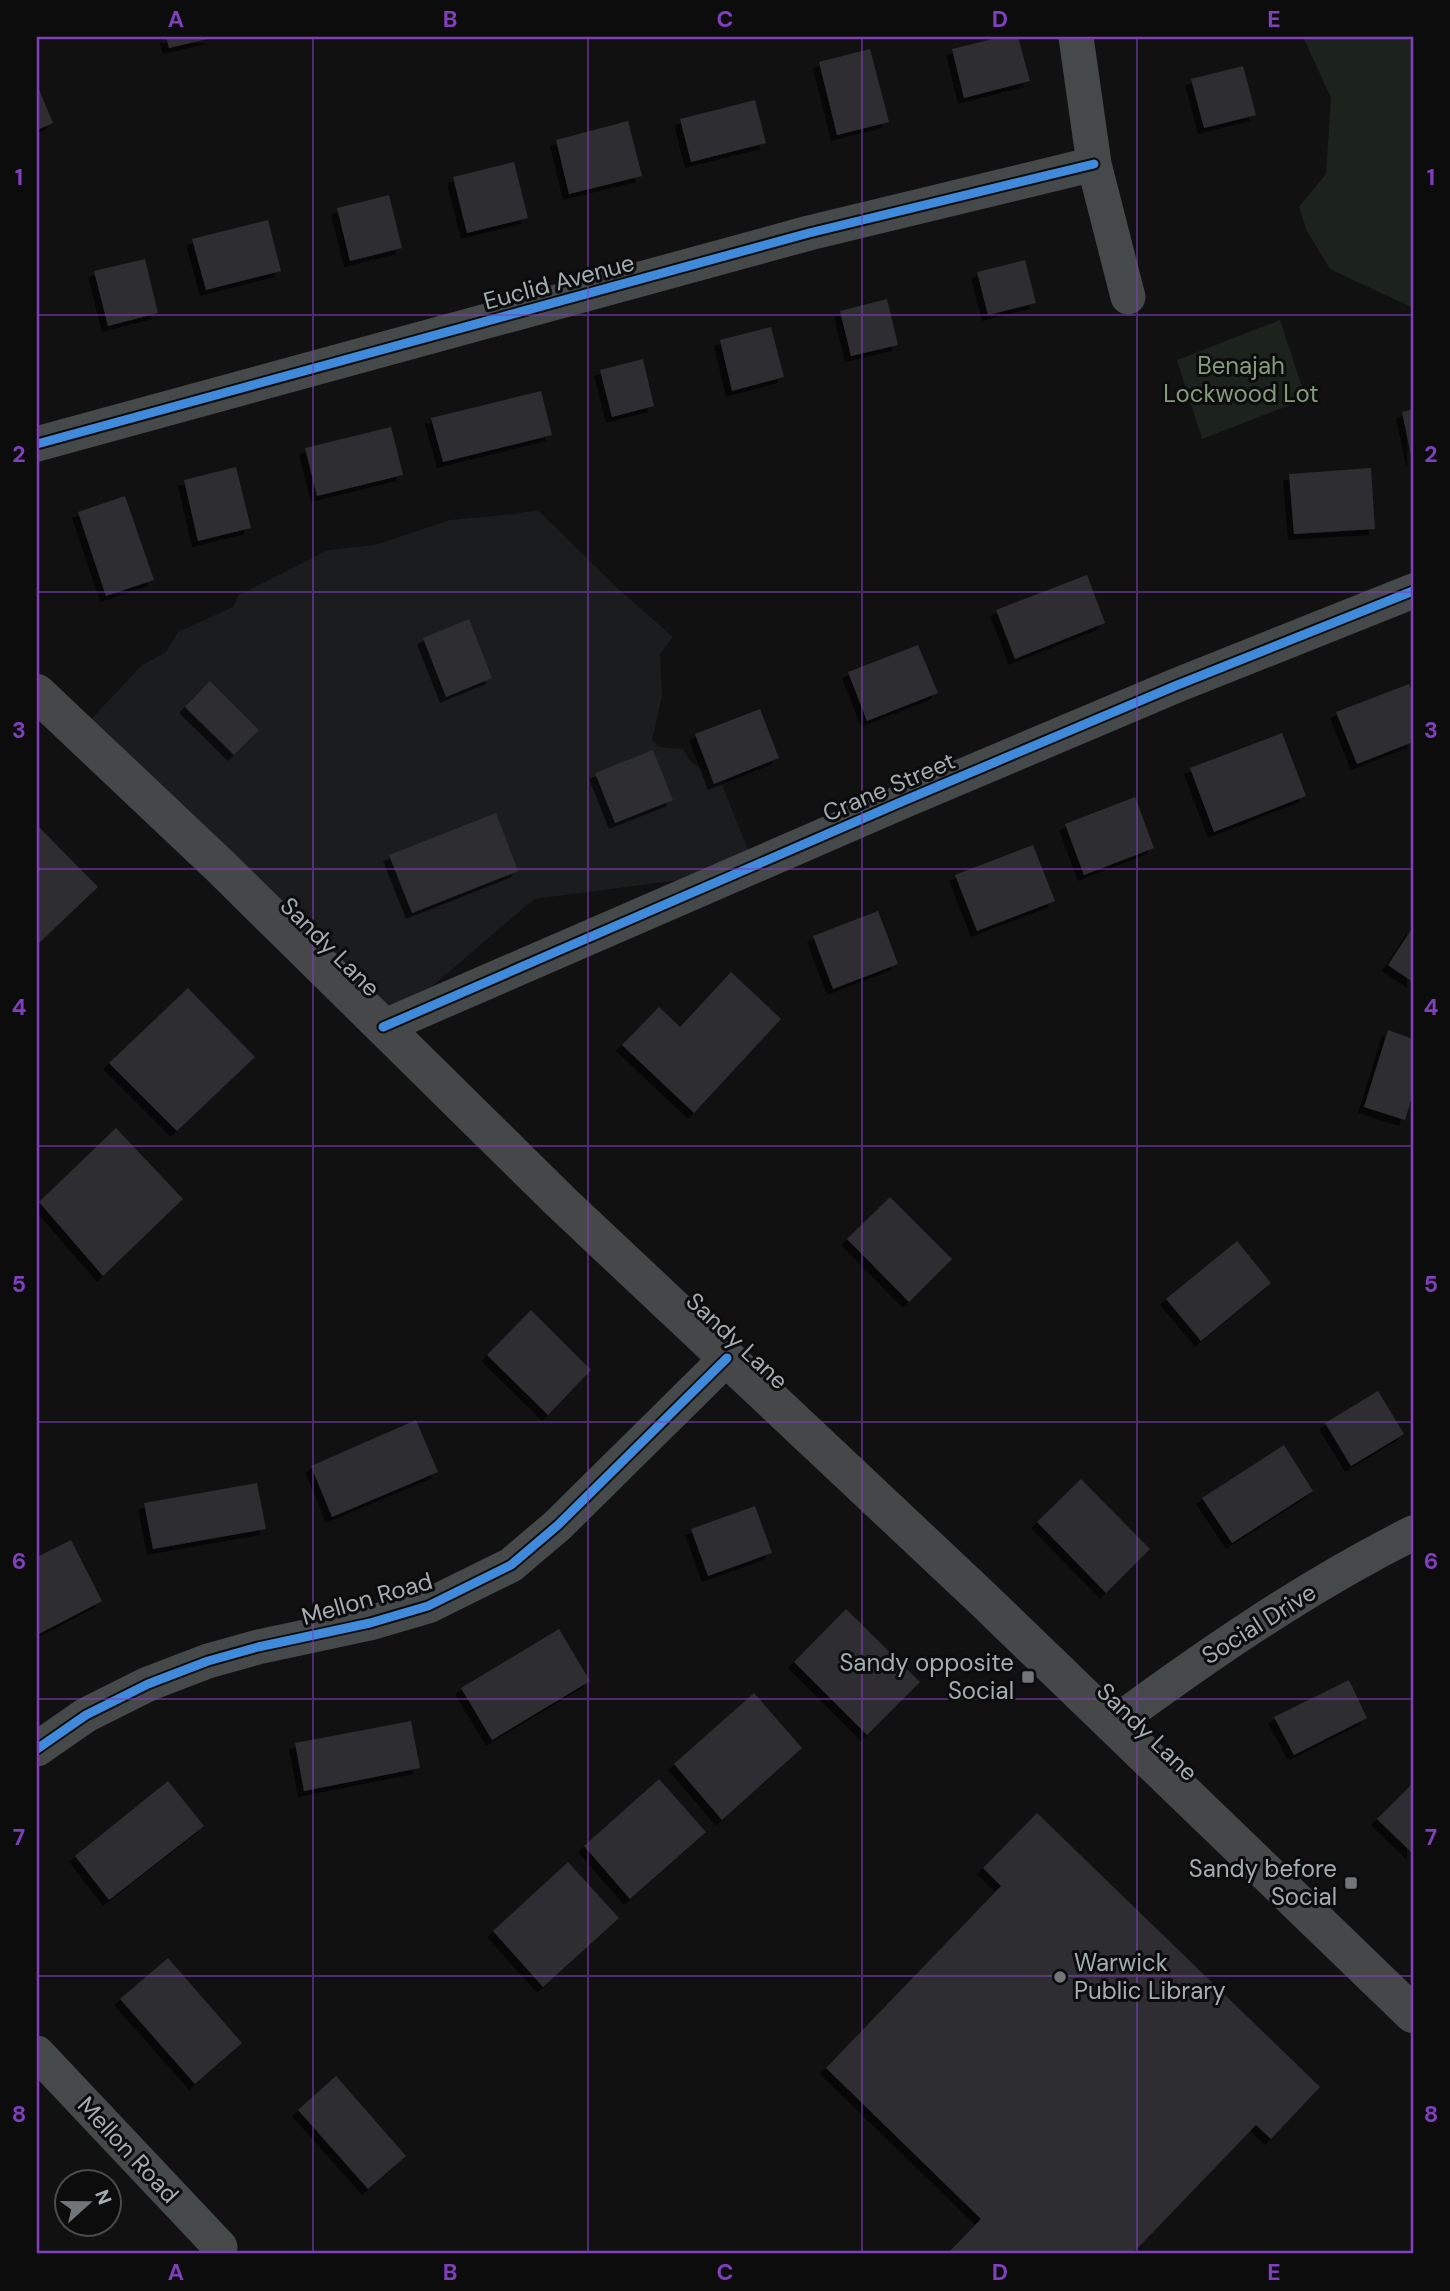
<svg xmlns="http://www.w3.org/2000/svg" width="1450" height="2291" font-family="'DM Sans',sans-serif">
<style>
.built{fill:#1b1c1d}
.green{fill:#1c221c}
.building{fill:#2d2e30;filter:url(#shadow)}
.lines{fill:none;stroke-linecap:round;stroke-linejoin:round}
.minor{stroke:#46494a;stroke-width:35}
.secondary{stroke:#454748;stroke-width:38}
.cycleway-casing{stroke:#0c0c0d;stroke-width:13}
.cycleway{stroke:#408adc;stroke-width:9}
.grid{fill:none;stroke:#813fbd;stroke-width:2;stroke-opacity:0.55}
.poi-dot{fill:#70767a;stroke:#0c0c0d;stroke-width:2.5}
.labels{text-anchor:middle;stroke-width:6;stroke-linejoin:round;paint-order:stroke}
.street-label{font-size:24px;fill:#a3adb2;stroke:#0c0c0d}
.park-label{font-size:24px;fill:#849c7b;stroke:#0c0c0d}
.poi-label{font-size:24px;fill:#a3adb2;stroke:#0c0c0d;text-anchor:end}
.neatline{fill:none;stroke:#813fbd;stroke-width:2.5}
.grid-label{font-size:23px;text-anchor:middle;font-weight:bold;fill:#813fbd}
</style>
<defs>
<filter id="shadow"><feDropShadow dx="-6" dy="6" stdDeviation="0" flood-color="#0009"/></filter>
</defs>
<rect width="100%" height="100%" fill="#111112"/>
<path class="built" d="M 538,510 L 616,587 L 673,637 L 660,654 L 662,696 L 652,740 L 659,747 L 683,749 L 691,762 L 719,777 L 756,870 L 534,899 L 387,1025 L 83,728 L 141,666 L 166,652 L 178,632 L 233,607 L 239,595 L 328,550 L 375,545 L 450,520 L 516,514 Z"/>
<path class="green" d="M 1303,37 L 1413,37 L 1413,308 L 1330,269 L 1307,231 L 1299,207 L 1326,174 L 1331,98 Z
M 1280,320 L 1306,399 L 1202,439 L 1177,360 Z"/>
<path class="building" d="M 166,37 L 212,37 L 212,38 L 169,48 Z
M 1001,37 L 1018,37 L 1030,81 L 964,98 L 952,49 Z
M 870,49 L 889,122 L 837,135 L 819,62 Z
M 1243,66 L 1256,115 L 1204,128 L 1191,79 Z
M 37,85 L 53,123 L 37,130 Z
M 755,100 L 766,143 L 691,162 L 680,119 Z
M 628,121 L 642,176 L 569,194 L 556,140 Z
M 514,162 L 528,218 L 467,233 L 453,177 Z
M 389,195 L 402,248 L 350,261 L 337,208 Z
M 268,220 L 281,271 L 206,290 L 192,239 Z
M 145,259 L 158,313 L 108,326 L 94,271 Z
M 1025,260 L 1036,303 L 988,315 L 977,272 Z
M 887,299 L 898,345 L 851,356 L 840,311 Z
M 771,327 L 784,377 L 732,391 L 720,340 Z
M 643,359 L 654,406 L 612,417 L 600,370 Z
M 541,391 L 552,435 L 443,462 L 431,418 Z
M 1413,409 L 1413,460 L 1412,460 L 1402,412 Z
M 391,427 L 403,475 L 317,496 L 305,448 Z
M 236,467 L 251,528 L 198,541 L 184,480 Z
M 1371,468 L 1375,529 L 1294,534 L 1289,474 Z
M 125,496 L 154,580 L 106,596 L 78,512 Z
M 1087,575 L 1105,623 L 1015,659 L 996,610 Z
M 469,619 L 492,678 L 446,697 L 423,638 Z
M 918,645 L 938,693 L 867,721 L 848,672 Z
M 210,681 L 259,730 L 234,755 L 185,707 Z
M 1409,684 L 1413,693 L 1413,742 L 1357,764 L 1336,712 Z
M 760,709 L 779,758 L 714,784 L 695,734 Z
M 1282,733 L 1306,796 L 1214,832 L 1190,768 Z
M 653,750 L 673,800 L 615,823 L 595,773 Z
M 1135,797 L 1154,848 L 1084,875 L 1065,824 Z
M 496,813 L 518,871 L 412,913 L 389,855 Z
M 37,825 L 98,887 L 37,945 Z
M 1033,845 L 1055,901 L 977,931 L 955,875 Z
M 878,911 L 898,964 L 833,989 L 813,936 Z
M 1413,927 L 1413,982 L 1388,965 Z
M 731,972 L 781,1019 L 694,1113 L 622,1045 L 659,1007 L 680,1027 Z
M 188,988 L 255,1057 L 177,1131 L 109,1063 Z
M 1388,1030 L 1413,1039 L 1413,1094 L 1405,1120 L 1364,1107 Z
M 116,1128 L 183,1199 L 103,1276 L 39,1202 Z
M 890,1197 L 952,1259 L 909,1302 L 847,1239 Z
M 1237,1241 L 1271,1283 L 1201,1341 L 1166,1299 Z
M 531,1310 L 591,1370 L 548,1415 L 487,1355 Z
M 1378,1391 L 1404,1434 L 1351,1466 L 1325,1423 Z
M 416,1420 L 438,1472 L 332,1517 L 311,1466 Z
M 1284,1445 L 1313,1491 L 1232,1543 L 1202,1498 Z
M 1081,1479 L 1150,1549 L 1106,1593 L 1037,1522 Z
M 257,1483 L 266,1529 L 153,1549 L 144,1503 Z
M 755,1506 L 772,1553 L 708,1576 L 691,1529 Z
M 71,1540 L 102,1601 L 37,1635 L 37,1557 Z
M 846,1609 L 920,1682 L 867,1735 L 794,1662 Z
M 559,1629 L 590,1681 L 492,1740 L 461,1688 Z
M 1349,1680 L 1367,1718 L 1294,1755 L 1274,1717 Z
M 754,1693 L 802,1748 L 722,1820 L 674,1764 Z
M 411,1721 L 420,1768 L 304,1791 L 295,1743 Z
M 659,1779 L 706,1832 L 630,1899 L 584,1846 Z
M 168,1781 L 204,1826 L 109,1900 L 75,1856 Z
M 1413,1783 L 1413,1854 L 1377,1819 Z
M 1037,1813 L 1320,2087 L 1271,2139 L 1256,2125 L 1132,2254 L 947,2254 L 981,2219 L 826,2068 L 1001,1886 L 983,1868 Z
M 568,1862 L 619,1918 L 543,1987 L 493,1931 Z
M 168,1958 L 242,2043 L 195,2084 L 120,1999 Z
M 336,2076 L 406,2156 L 368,2189 L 298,2110 Z"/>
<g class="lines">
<path class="minor" d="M 1076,37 L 1094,164 L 1128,297
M 37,444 L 809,233 L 1094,164
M 383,1027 L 901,802 L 1175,686 L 1413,591
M 1112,1725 C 1207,1655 1307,1586 1413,1533
M 37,1749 L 86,1715 L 148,1684 L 208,1661 L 258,1647 L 370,1623 L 428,1606 L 511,1565 L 558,1525 L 727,1358
M 37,2053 L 220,2247"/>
<path class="secondary" d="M 37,693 L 220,866 L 561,1202 L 983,1599 L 1413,2014"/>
<g class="cycleway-casing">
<path id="cycleway" d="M 37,444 L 809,233 L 1094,164
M 383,1027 L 901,802 L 1175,686 L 1413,591
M 37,1749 L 86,1715 L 148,1684 L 208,1661 L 258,1647 L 370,1623 L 428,1606 L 511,1565 L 558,1525 L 727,1358"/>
</g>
<use href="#cycleway" class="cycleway"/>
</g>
<path class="grid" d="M 313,37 L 313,2254M 588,37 L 588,2254M 862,37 L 862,2254M 1137,37 L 1137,2254M 37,315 L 1413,315M 37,592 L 1413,592M 37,869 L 1413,869M 37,1146 L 1413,1146M 37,1422 L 1413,1422M 37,1699 L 1413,1699M 37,1976 L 1413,1976"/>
<g class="poi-dot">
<rect x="1021" y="1670" width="14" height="14" rx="3.5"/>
<rect x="1344" y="1876" width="14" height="14" rx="3.5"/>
<circle cx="1060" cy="1977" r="7"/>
</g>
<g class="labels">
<g class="street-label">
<text transform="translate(559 282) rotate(-15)" y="8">Euclid Avenue</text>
<text transform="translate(889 787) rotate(-23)" y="8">Crane Street</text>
<text transform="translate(330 947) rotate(45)" y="8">Sandy Lane</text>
<text transform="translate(737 1341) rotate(43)" y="8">Sandy Lane</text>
<text transform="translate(367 1599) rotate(-16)" y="8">Mellon Road</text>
<text transform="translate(1259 1624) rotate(-32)" y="8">Social Drive</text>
<text transform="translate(1147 1732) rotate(44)" y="8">Sandy Lane</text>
<text transform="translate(128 2150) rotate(47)" y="8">Mellon Road</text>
</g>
<g class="park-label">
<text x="1241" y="374">Benajah<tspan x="1241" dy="28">Lockwood Lot</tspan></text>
</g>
<g class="poi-label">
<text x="1014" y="1671">Sandy opposite<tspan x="1014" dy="28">Social</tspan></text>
<text x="1337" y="1877">Sandy before<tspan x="1337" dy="28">Social</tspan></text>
<text x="1074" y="1971" text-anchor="start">Warwick<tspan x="1074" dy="28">Public Library</tspan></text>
</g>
</g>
<rect width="1450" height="2291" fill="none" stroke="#0c0c0d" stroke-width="77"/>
<g transform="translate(88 2203) rotate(69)"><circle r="33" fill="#0c0c0d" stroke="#484c4f" stroke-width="2"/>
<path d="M0-5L12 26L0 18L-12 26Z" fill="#70767a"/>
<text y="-10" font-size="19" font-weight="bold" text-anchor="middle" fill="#a3adb2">N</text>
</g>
<rect x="38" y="38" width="1374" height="2214" class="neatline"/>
<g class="grid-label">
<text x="176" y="27">A</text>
<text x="450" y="27">B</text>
<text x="725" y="27">C</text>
<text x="1000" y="27">D</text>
<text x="1274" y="27">E</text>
<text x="19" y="185">1</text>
<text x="1431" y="185">1</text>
<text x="19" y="462">2</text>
<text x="1431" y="462">2</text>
<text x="19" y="738">3</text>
<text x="1431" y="738">3</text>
<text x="19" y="1015">4</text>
<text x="1431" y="1015">4</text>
<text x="19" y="1292">5</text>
<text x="1431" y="1292">5</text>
<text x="19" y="1569">6</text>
<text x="1431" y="1569">6</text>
<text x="19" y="1845">7</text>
<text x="1431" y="1845">7</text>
<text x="19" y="2122">8</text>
<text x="1431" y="2122">8</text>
<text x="176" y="2280">A</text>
<text x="450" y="2280">B</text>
<text x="725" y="2280">C</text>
<text x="1000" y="2280">D</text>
<text x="1274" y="2280">E</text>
</g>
</svg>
